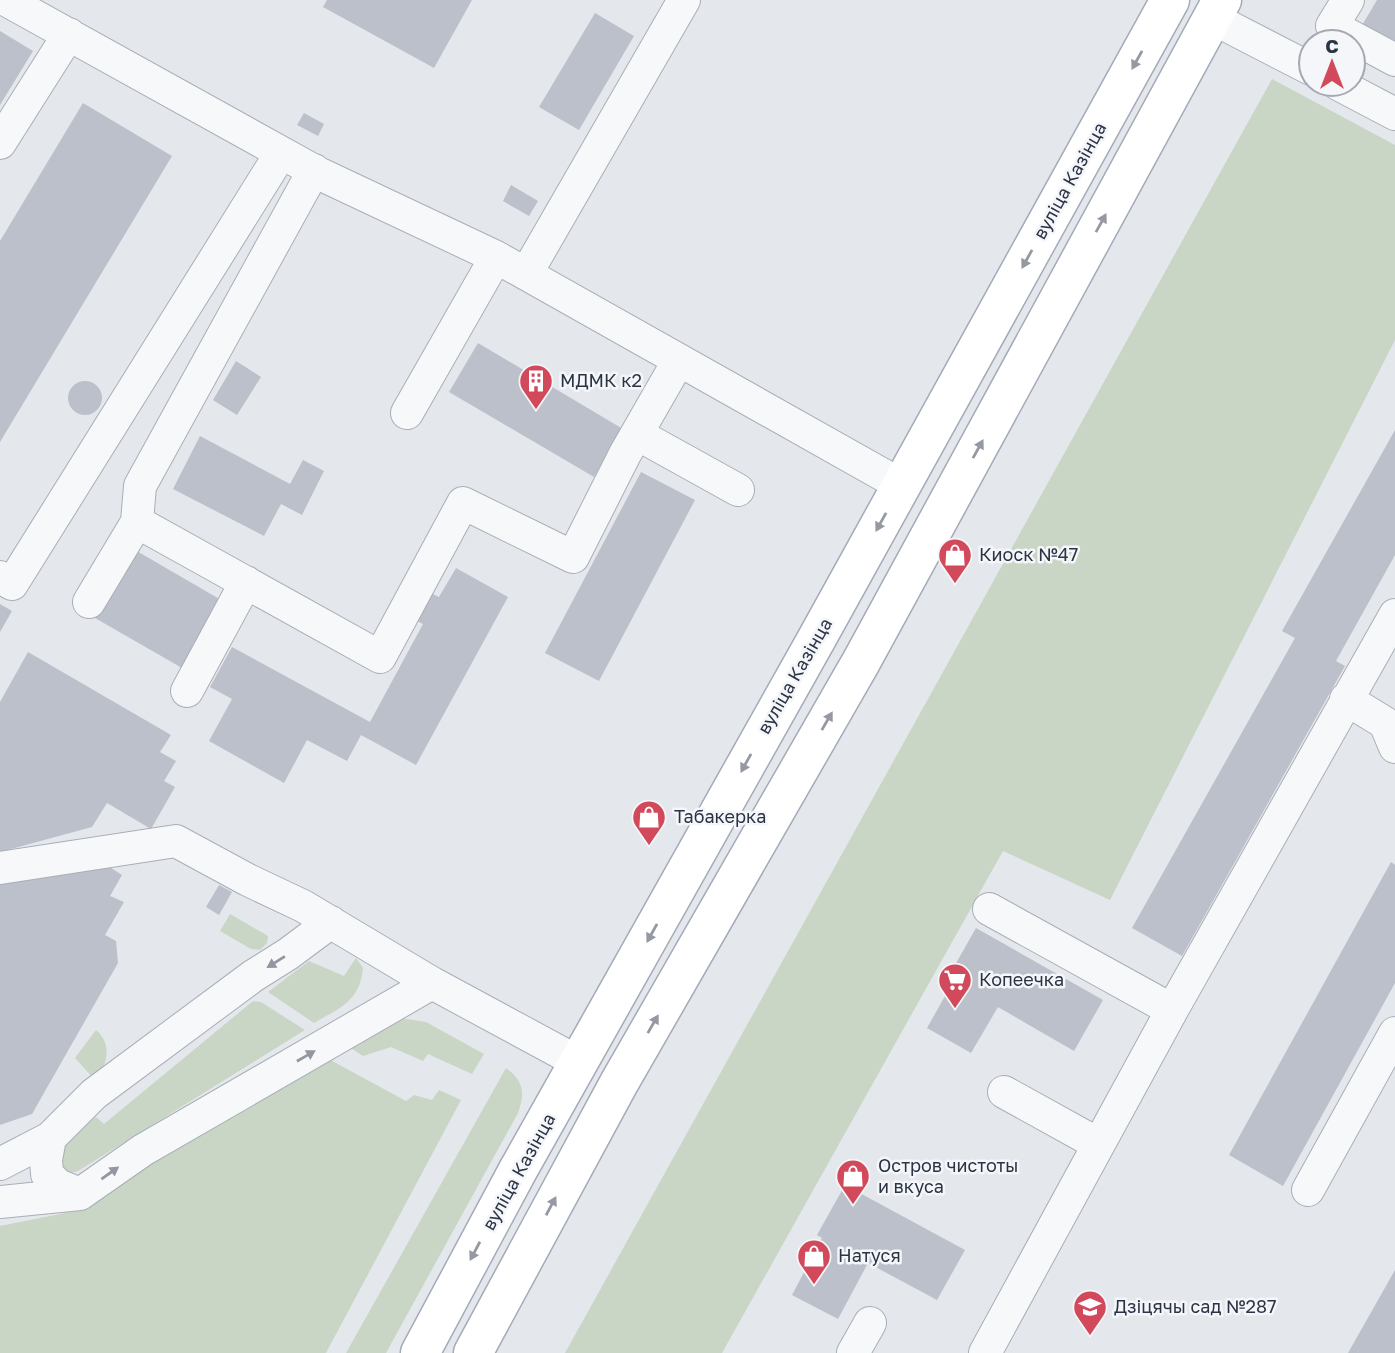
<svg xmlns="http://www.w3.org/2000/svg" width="1395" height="1353" font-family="'Golos Text',sans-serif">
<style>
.green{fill:#c9d6c5}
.building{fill:#bbc0ca}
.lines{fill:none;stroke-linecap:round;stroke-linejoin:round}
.minor-casing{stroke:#a9aeb7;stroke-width:34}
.major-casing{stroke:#a3abb8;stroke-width:41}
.minor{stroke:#f7f8fa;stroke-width:32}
.major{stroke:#fff;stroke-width:38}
.oneway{fill:#959aa2}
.oneway2{fill:#9196a0}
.labels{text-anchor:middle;stroke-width:5;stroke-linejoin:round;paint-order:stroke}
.street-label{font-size:18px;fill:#2b3445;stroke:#f4f6f9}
.poi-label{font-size:18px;fill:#2b3445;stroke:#f4f6f9;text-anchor:start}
</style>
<rect width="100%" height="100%" fill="#e4e7ec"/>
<path class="green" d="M 1272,79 L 1395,145 L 1395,340 L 1110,900 L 1003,851 L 722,1353 L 565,1353 Z
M 230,914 L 268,936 L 267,943 L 260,950 L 251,949 L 220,931 Z
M 356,958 L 363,968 C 360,1002 339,1008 314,1023 L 268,992 L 309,961 L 344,976 Z
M 253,1001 L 261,1002 L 305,1030 L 78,1171 L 68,1174 L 61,1172 L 58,1153 L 67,1140 L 96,1117 L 104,1124 Z
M 400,1018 L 426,1022 L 484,1054 L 472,1074 L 428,1054 L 423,1061 L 391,1047 L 363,1056 L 343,1043 Z
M 96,1030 C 113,1045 107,1064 96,1081 L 75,1058 Z
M 323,1056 L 406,1101 L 414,1095 L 432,1100 L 439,1090 L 461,1100 L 326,1353 L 0,1353 L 0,1226 L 65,1213 Z
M 506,1068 C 524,1081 525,1093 518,1113 L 386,1353 L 346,1353 Z"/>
<path class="building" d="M 327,0 L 472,0 L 434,68 L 323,7 Z
M 1377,0 L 1395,0 L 1395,47 L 1361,27 Z
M 595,13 L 634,36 L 579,130 L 539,107 Z
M 0,31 L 33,51 L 0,105 Z
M 83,103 L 172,156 L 0,442 L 0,241 Z
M 304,113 L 324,124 L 318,136 L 297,125 Z
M 511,185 L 538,201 L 529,216 L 503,201 Z
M 478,343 L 623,429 L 594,477 L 449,392 Z
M 236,361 L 261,377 L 237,415 L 213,400 Z
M68 398a17 17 0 1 1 34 0a17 17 0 1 1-34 0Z
M 1395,430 L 1395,555 L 1336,661 L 1345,666 L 1182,956 L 1132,928 L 1295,638 L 1282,631 Z
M 200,436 L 290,484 L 303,460 L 324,471 L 302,515 L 281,504 L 264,536 L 173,489 Z
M 641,472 L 695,500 L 599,681 L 545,653 Z
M 135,550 L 228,604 L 189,672 L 95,618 Z
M 456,568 L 508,597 L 416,765 L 361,735 L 347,761 L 307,740 L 284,783 L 209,741 L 232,699 L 210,687 L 232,647 L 370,722 L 423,624 L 413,619 L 428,592 L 439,597 Z
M 0,604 L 12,611 L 0,632 Z
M 28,652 L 171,735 L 160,752 L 176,761 L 164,781 L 175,787 L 151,829 L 107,803 L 92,827 L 0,852 L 0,702 Z
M 1391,862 L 1395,865 L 1395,983 L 1283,1186 L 1229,1155 Z
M 108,866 L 122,875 L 110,896 L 124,902 L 105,935 L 116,941 L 118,963 L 32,1114 L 0,1125 L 0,881 Z
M 219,885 L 232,892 L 219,915 L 206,907 Z
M 976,928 L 1103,1000 L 1074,1051 L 998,1007 L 971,1053 L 927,1028 L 953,982 L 947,979 Z
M 845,1185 L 965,1250 L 937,1300 L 868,1263 L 838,1319 L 792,1295 L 822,1238 L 817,1235 Z
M 1395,1270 L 1395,1353 L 1348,1353 Z"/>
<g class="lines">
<g class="minor-casing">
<path id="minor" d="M 6,0 L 320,174 L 496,257 L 901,485
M 1348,0 L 1332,26 L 1395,60
M 1212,18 L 1311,69
M 1338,84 L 1395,114
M 0,143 L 69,34
M 526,274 L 684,0
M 407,413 L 496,257
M 637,434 L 738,490
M 137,522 L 380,657 L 463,503 L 573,557 L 625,454 L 679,360
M 0,577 L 12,584 L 281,153
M 89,602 L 137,522 L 140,486 L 314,170
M 187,691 L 246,582
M 1346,699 L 1385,723 L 1395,747
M 0,868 L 176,841 L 248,880 L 303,906 L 432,983 L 580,1063
M 989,909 L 1172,1010
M 1004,1092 L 1098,1144
M 50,1138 L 46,1160 L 47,1174 L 58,1185 L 80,1194
M 0,1164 L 50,1138 L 94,1094 L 253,976 L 288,954 L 331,922
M 1308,1190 L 1395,1033
M 0,1202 L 80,1194 L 143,1150 L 432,983
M 853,1353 L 870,1323
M 985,1353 L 1172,1010 L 1395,615"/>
</g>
<g class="major-casing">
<path id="major" d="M 420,1353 L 518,1170 L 816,640 L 1170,0
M 473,1353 L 619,1083 L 861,662 L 1222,0"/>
</g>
<use href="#minor" class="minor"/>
<use href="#major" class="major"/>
</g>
<defs><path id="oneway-solid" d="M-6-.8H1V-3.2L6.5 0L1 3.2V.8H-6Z" transform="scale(1.75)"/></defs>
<g class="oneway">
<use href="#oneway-solid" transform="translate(1137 60) rotate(119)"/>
<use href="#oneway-solid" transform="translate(1101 223) rotate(-61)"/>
<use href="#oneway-solid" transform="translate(1027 259) rotate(119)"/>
<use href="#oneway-solid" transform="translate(978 449) rotate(-61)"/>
<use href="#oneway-solid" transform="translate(881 522) rotate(119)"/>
<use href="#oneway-solid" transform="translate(827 721) rotate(-60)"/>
<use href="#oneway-solid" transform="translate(746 763) rotate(119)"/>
<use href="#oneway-solid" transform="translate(652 933) rotate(119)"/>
<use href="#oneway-solid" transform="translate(653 1024) rotate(-60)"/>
<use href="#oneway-solid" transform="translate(551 1206) rotate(-62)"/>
<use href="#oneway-solid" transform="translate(475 1251) rotate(118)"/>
</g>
<g class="oneway2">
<use href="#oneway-solid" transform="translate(276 962) rotate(148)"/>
<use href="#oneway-solid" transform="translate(306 1056) rotate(-30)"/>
<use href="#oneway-solid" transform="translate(110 1173) rotate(-35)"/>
</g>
<defs>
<g id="building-pin" transform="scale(1.75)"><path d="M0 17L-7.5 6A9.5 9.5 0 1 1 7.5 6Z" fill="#d1495b" stroke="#f4f6f9"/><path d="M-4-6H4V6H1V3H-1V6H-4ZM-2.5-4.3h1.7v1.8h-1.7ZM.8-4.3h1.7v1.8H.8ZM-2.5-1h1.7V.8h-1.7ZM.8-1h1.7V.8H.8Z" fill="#fff"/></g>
<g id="shop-pin" transform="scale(1.75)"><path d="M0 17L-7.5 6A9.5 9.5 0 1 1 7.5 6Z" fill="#d1495b" stroke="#f4f6f9"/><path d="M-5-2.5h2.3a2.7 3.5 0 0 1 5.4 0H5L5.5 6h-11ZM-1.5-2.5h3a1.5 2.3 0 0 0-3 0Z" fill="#fff"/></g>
<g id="supermarket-pin" transform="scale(1.75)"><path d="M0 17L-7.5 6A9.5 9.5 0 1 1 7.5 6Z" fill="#d1495b" stroke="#f4f6f9"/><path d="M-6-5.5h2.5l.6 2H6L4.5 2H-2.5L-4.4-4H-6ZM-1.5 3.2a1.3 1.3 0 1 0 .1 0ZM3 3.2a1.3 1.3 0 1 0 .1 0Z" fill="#fff"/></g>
<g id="school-pin" transform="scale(1.75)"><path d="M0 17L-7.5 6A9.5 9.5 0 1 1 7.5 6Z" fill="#d1495b" stroke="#f4f6f9"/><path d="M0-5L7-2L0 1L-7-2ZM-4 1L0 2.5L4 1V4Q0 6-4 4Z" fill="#fff"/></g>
</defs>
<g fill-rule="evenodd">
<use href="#building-pin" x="536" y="381"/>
<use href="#shop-pin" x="955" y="555"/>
<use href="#shop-pin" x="649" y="817"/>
<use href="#supermarket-pin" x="955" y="980"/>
<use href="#shop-pin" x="853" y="1176"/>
<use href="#shop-pin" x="814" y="1256"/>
<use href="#school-pin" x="1090" y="1307"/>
</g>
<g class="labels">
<g class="street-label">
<text transform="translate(1070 181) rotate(-61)" y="6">вуліца Казінца</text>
<text transform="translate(795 676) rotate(-60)" y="6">вуліца Казінца</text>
<text transform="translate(519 1172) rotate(-61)" y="6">вуліца Казінца</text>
</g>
<g class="poi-label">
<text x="560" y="387">МДМК к2</text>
<text x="979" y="561">Киоск №47</text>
<text x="674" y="823">Табакерка</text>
<text x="979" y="986">Копеечка</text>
<text x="878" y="1172">Остров чистоты<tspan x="878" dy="21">и вкуса</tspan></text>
<text x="838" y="1262">Натуся</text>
<text x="1114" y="1313">Дзіцячы сад №287</text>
</g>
</g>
<g transform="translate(1332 63)"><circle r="33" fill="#f4f6f9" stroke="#a4a8b1" stroke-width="2"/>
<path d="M0-5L12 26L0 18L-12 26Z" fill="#d1495b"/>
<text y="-10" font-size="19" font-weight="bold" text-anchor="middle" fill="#2b3445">С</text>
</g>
</svg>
